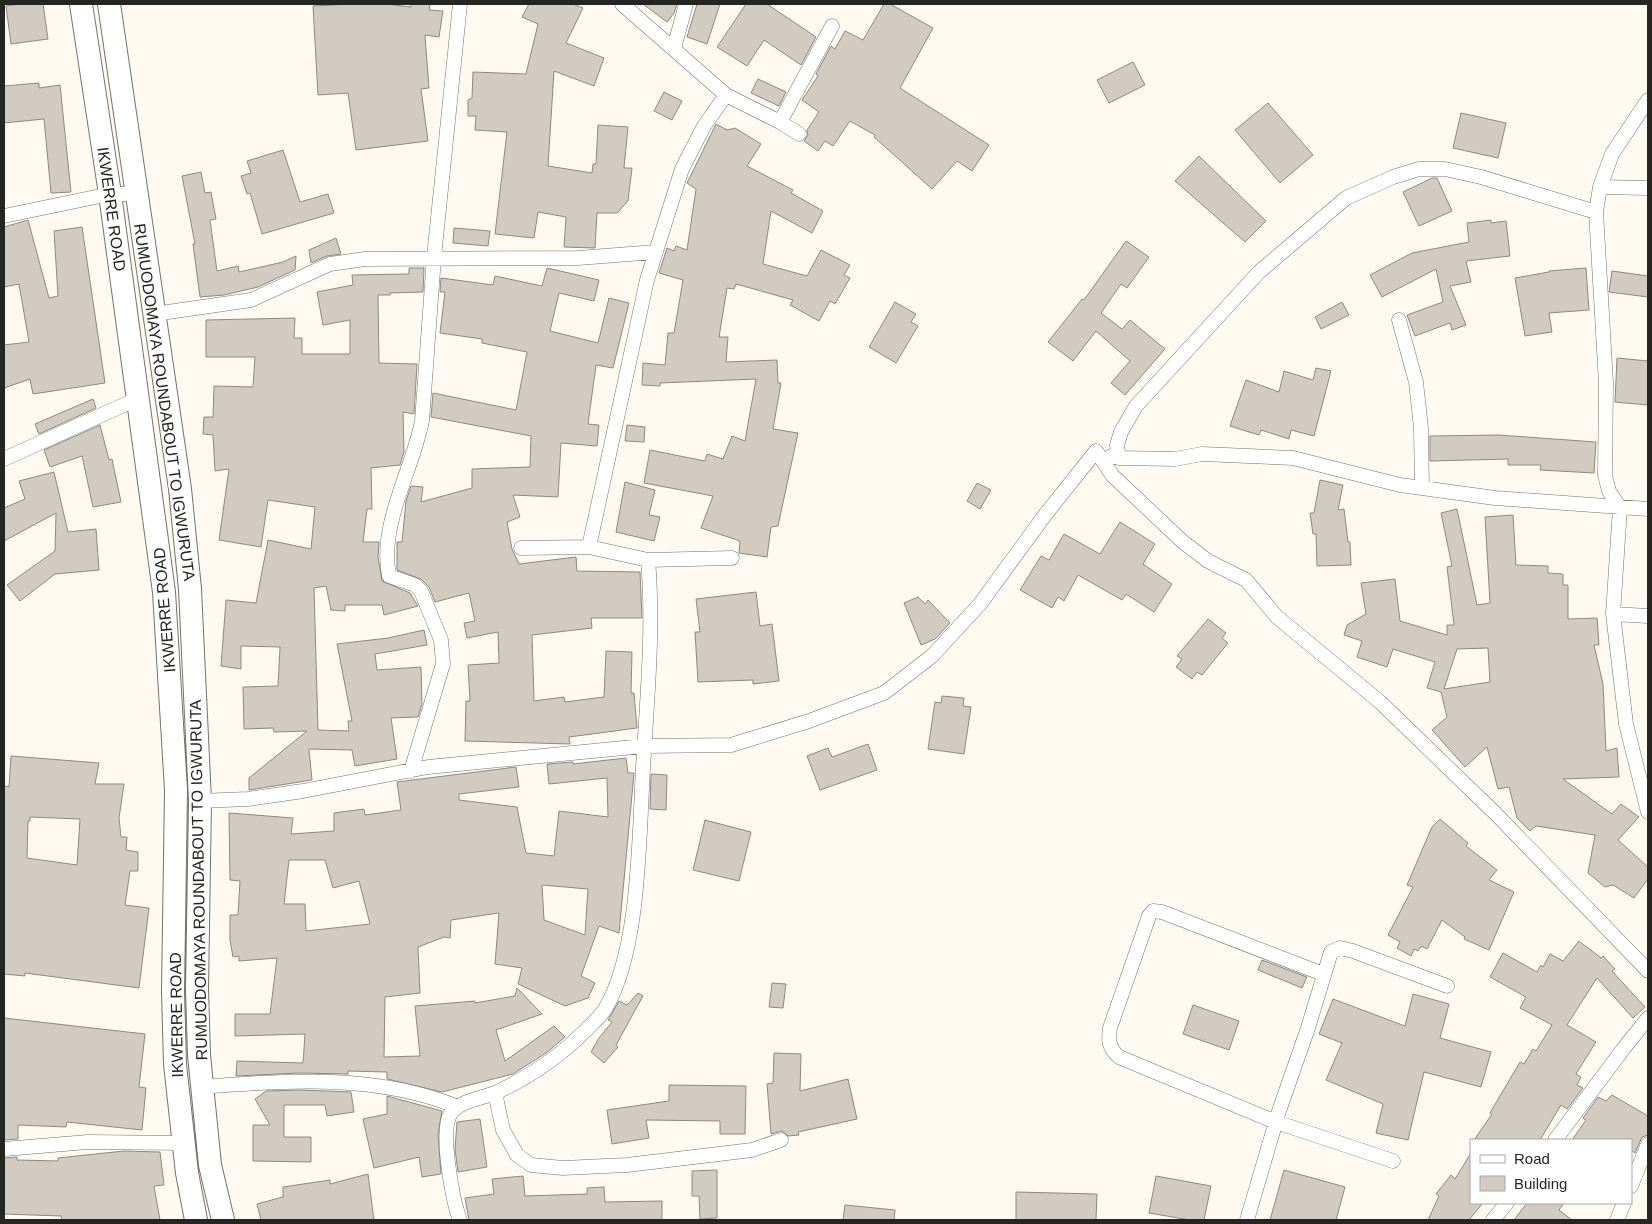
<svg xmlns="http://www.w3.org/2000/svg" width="1652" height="1224" font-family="Helvetica,sans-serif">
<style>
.building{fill:#d2cbc2;stroke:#8e8880;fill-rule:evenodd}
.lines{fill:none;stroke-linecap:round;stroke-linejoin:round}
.minor-casing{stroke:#767169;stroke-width:15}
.primary-casing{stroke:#767169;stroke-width:24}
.minor{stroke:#fff;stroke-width:14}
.primary{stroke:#fff;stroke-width:22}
.labels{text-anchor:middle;stroke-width:4;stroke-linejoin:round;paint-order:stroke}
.street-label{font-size:16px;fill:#272522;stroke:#fff}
</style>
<rect width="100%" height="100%" fill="#fefaf2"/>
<path class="building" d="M 19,4 L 43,4 L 48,39 L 11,44 L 6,6 Z
M 352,4 L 386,4 L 411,7 L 411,4 L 430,4 L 429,10 L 443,11 L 439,37 L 425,35 L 429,88 L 421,89 L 428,141 L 356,150 L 348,93 L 318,95 L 313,6 Z
M 529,4 L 573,4 L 583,8 L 566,43 L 604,58 L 594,86 L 554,71 L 548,166 L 592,173 L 593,164 L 596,164 L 598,125 L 628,127 L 624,168 L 632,168 L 628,201 L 617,213 L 597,213 L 595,248 L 564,247 L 566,217 L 538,212 L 534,238 L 495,234 L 507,132 L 475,130 L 476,116 L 468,116 L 468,100 L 472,98 L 473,72 L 526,74 L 538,24 L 522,17 Z
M 643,4 L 677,4 L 674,13 L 667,22 Z
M 697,4 L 720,4 L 707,44 L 687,37 Z
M 746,4 L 767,4 L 816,37 L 801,65 L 764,40 L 747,66 L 717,47 Z
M 884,4 L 890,4 L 933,28 L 900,88 L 989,145 L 972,171 L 957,161 L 932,189 L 874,137 L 875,135 L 850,121 L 833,146 L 825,141 L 818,151 L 804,141 L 808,135 L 807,130 L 819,112 L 802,100 L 818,76 L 816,74 L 831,46 L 835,49 L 845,31 L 863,40 Z
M 1133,62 L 1145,85 L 1109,103 L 1097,80 Z
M 758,79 L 786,92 L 779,106 L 751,93 Z
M 39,83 L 39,88 L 60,85 L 71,192 L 51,193 L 44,119 L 4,123 L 4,86 Z
M 664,92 L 682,101 L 672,120 L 654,111 Z
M 1268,103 L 1313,155 L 1280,183 L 1235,130 Z
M 1461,113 L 1506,123 L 1498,158 L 1453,148 Z
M 716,124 L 727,130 L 735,128 L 761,144 L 747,166 L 793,190 L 791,193 L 823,211 L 812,233 L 771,211 L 763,264 L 807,276 L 821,250 L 850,265 L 844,275 L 850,278 L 835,304 L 830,301 L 819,321 L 790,305 L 793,300 L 736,284 L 734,289 L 727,288 L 719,337 L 728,337 L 726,362 L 777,360 L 778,383 L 781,383 L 773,429 L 798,433 L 778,526 L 771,527 L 767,557 L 739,553 L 740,541 L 701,528 L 713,496 L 644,483 L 650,450 L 705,461 L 707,454 L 723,459 L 732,436 L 745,441 L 756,379 L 660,383 L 660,386 L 642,385 L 643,363 L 665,365 L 668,333 L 674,333 L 683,280 L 659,273 L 667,248 L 674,251 L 676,246 L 687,250 L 696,189 L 687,183 Z
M 283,150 L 300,202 L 328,194 L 334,213 L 262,234 L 250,193 L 247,194 L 241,176 L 251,173 L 247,161 Z
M 1199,156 L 1266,221 L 1245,242 L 1175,181 Z
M 201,172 L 205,193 L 211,192 L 216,219 L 210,220 L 217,271 L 238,266 L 239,272 L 283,262 L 296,256 L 295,270 L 258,287 L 224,295 L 200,297 L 193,244 L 195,244 L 182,176 Z
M 1432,178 L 1437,178 L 1452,211 L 1419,226 L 1403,192 Z
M 28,220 L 49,298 L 58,296 L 54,231 L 82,227 L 105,383 L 33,394 L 30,379 L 4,388 L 4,345 L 29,342 L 19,284 L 4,287 L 4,227 Z
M 1491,220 L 1491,223 L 1506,221 L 1510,256 L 1466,261 L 1471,282 L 1450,286 L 1466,325 L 1452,330 L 1450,323 L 1415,336 L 1407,315 L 1443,302 L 1436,269 L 1382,297 L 1370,275 L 1412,253 L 1469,242 L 1467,223 Z
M 454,228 L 490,231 L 488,246 L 453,243 Z
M 336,238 L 341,254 L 327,256 L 311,263 L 309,250 Z
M 1126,241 L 1149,257 L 1127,288 L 1121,284 L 1101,313 L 1122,329 L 1130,320 L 1165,349 L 1125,395 L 1111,383 L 1130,361 L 1096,331 L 1073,361 L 1048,342 L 1082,299 L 1084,300 Z
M 409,268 L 424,268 L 423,292 L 390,293 L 390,295 L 378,295 L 379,363 L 417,364 L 414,414 L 403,412 L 404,452 L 400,465 L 371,468 L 372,509 L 367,509 L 363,542 L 379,542 L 378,557 L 382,581 L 410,593 L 418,606 L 384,615 L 382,605 L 345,605 L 345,611 L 331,610 L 326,586 L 314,588 L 318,730 L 349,731 L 348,721 L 352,721 L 337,644 L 388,638 L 424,630 L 427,645 L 375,654 L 377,670 L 421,667 L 422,704 L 418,717 L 391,718 L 397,759 L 355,766 L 352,750 L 309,749 L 312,780 L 249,790 L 249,778 L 307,731 L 274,732 L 273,728 L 244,729 L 243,687 L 278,686 L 280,647 L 241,646 L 241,669 L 221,666 L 226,600 L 256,603 L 268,540 L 311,549 L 315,507 L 268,500 L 261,547 L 219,540 L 229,469 L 215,471 L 213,435 L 203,434 L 204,417 L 213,417 L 214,386 L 253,387 L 255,357 L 206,357 L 206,320 L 295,318 L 294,338 L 302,338 L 302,354 L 350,354 L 350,320 L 323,325 L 317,292 L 353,285 L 352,275 L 409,274 Z
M 547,268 L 599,280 L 594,301 L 559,293 L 550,331 L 598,343 L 609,298 L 629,303 L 613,368 L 596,365 L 588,424 L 599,425 L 597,446 L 561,443 L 558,497 L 513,495 L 520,517 L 507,522 L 512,549 L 519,564 L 576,557 L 577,571 L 640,572 L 642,618 L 591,618 L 592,628 L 532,635 L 534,701 L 564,697 L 565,702 L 604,697 L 606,651 L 632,652 L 631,693 L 634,693 L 637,728 L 569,737 L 570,744 L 465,741 L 466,701 L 470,701 L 468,665 L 499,663 L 498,632 L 467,638 L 464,623 L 475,621 L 469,593 L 435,602 L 429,587 L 421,579 L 397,570 L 397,542 L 402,542 L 406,501 L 411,486 L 423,487 L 421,502 L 472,488 L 472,469 L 530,467 L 531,436 L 431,417 L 433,393 L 516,410 L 527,352 L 482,343 L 482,339 L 440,333 L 445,292 L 440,292 L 441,278 L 493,285 L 495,276 L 542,286 Z
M 1586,268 L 1589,310 L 1549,313 L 1552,332 L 1525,336 L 1515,278 L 1549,272 L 1549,271 Z
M 1612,271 L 1648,276 L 1648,297 L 1609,292 Z
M 895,302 L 916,314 L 911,322 L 918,326 L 896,363 L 869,347 Z
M 1342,302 L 1349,315 L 1321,329 L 1315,317 Z
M 1617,358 L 1648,361 L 1648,405 L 1615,402 Z
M 1316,368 L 1331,371 L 1314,436 L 1291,430 L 1289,439 L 1261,430 L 1259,435 L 1230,426 L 1246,380 L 1279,392 L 1284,371 L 1313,380 Z
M 93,399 L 96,408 L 39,434 L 35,424 Z
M 100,425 L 109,460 L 112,459 L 121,502 L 93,507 L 82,456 L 50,467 L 44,450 Z
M 627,425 L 645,427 L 644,442 L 625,441 Z
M 1498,435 L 1596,442 L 1594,473 L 1540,470 L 1541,465 L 1508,465 L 1508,459 L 1430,461 L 1430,436 Z
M 54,472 L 68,532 L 96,529 L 99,570 L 55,574 L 20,601 L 7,585 L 55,551 L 56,513 L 4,541 L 4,508 L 25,499 L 19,481 Z
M 1320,480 L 1343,485 L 1338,510 L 1344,509 L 1348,542 L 1350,542 L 1351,565 L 1317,566 L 1316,534 L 1313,534 L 1310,513 L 1314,513 Z
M 625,482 L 655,490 L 649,515 L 660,517 L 654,541 L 616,532 Z
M 977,483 L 991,490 L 980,509 L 967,501 Z
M 1457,509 L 1477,605 L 1490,603 L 1485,517 L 1513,515 L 1516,565 L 1548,566 L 1548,573 L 1563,574 L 1563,585 L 1568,585 L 1568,619 L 1597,618 L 1599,645 L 1594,645 L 1603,684 L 1606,751 L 1617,748 L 1619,777 L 1563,779 L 1612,814 L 1621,804 L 1639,817 L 1618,840 L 1648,867 L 1648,879 L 1634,898 L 1613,885 L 1605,887 L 1588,873 L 1595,835 L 1536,826 L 1530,831 L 1517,818 L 1509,787 L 1498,789 L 1487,747 L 1465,767 L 1432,730 L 1447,717 L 1441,692 L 1427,688 L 1435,662 L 1393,649 L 1387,667 L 1357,657 L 1362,641 L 1344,635 L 1347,625 L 1366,614 L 1361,583 L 1395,579 L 1400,621 L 1447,635 L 1447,625 L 1454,625 L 1447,567 L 1452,566 L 1441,513 ZM 1488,648 L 1490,682 L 1444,689 L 1457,649 Z
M 1120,522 L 1155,544 L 1143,564 L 1172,584 L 1154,612 L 1126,594 L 1122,600 L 1078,575 L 1064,601 L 1058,597 L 1052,608 L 1020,590 L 1041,556 L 1049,560 L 1064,534 L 1100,554 Z
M 756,592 L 760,626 L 772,624 L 779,681 L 753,684 L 753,680 L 698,682 L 695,632 L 700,632 L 696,599 Z
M 918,597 L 925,604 L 928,600 L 950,623 L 935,639 L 921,645 L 904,603 Z
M 1208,619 L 1226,633 L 1222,638 L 1228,643 L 1202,675 L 1197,672 L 1192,679 L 1176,667 L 1182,659 L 1177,656 Z
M 942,696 L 964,698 L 963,706 L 971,707 L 964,754 L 928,749 L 935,702 L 941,703 Z
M 868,744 L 877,770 L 820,790 L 807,756 L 828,748 L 832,757 Z
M 11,756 L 99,763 L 95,784 L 124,784 L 119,818 L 121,837 L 127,837 L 126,850 L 138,852 L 138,871 L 130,871 L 125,905 L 149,908 L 139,988 L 25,973 L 25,976 L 4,974 L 4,786 L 9,787 ZM 30,817 L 80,819 L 77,865 L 27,858 L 28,821 L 30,821 Z
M 626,758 L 628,773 L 634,773 L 619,933 L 599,926 L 581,976 L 595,983 L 588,998 L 565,1006 L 518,984 L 522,968 L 495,964 L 499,913 L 451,920 L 450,938 L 444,937 L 418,947 L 420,993 L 385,997 L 384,1057 L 420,1056 L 415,1006 L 475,1001 L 475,1003 L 515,996 L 517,988 L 542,1014 L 496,1030 L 505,1061 L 554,1026 L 565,1037 L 546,1053 L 513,1074 L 442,1092 L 387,1079 L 387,1072 L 348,1071 L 348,1074 L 299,1073 L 236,1076 L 237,1061 L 303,1063 L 305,1034 L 235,1036 L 235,1014 L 270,1014 L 277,958 L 239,961 L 239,956 L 233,957 L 230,940 L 230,915 L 238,915 L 240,881 L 230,880 L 229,813 L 293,818 L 291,834 L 334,831 L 334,813 L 364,809 L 365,815 L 401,810 L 397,782 L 516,767 L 519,787 L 459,794 L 459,800 L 517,807 L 526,853 L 554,856 L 559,811 L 608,817 L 607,778 L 549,784 L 547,764 L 573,762 L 573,764 ZM 289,860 L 325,860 L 333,888 L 359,881 L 370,924 L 306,931 L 305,904 L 284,904 ZM 542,885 L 588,889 L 585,935 L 544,920 Z
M 651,774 L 667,775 L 666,810 L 650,809 Z
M 1440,819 L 1468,843 L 1466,846 L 1497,870 L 1489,880 L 1514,892 L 1489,950 L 1464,939 L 1465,937 L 1442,920 L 1427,949 L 1421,946 L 1418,951 L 1414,949 L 1411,956 L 1397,948 L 1400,942 L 1388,935 L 1413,887 L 1407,885 L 1432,827 Z
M 705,820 L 751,832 L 739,881 L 693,870 Z
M 1579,941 L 1601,958 L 1603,956 L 1615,969 L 1612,971 L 1645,1007 L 1633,1018 L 1597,978 L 1567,1025 L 1596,1042 L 1576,1074 L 1581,1077 L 1577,1085 L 1583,1088 L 1567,1109 L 1561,1105 L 1540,1140 L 1474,1140 L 1492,1114 L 1490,1113 L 1520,1062 L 1524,1064 L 1533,1049 L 1536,1051 L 1552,1025 L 1520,1008 L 1526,997 L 1490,977 L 1503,953 L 1537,972 L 1541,965 L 1543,967 L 1550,954 L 1563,961 Z
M 1262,960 L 1307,977 L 1302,988 L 1258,970 Z
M 772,983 L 786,984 L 783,1008 L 769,1007 Z
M 638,993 L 643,996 L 616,1045 L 618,1047 L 604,1063 L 591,1052 L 599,1038 L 612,1022 L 608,1020 L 619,1001 L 627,1005 Z
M 1413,994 L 1449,1004 L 1440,1038 L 1491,1052 L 1481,1087 L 1424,1072 L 1408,1140 L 1376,1133 L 1383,1104 L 1326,1080 L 1342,1043 L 1319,1034 L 1333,999 L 1405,1026 Z
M 1193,1005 L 1239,1021 L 1229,1050 L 1183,1034 Z
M 4,1018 L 145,1034 L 139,1087 L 146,1088 L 142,1130 L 67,1122 L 66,1127 L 18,1125 L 18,1139 L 4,1140 Z
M 774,1053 L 801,1054 L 800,1091 L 848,1079 L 857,1119 L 798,1132 L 799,1135 L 788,1136 L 782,1131 L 771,1134 L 767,1084 L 773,1083 Z
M 669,1085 L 746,1086 L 745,1134 L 720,1134 L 720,1121 L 646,1120 L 649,1138 L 612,1144 L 607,1110 L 669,1101 Z
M 299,1090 L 351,1092 L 354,1112 L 327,1116 L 325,1105 L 284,1105 L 284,1137 L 311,1137 L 311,1162 L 253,1161 L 253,1125 L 270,1125 L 255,1099 L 266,1091 Z
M 1612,1095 L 1648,1116 L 1648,1135 L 1642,1137 L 1635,1153 L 1631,1150 L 1631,1140 L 1572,1140 L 1586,1120 L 1583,1118 L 1598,1097 L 1606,1101 Z
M 387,1096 L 442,1111 L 438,1134 L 441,1174 L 422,1177 L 419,1157 L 374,1168 L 363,1119 L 387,1114 Z
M 480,1119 L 487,1167 L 458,1172 L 455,1149 L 457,1122 Z
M 124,1151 L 160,1152 L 164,1185 L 154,1186 L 160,1220 L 62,1220 L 61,1216 L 4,1214 L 4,1158 L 17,1157 L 17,1160 L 58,1161 L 58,1158 Z
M 1471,1153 L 1471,1203 L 1483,1203 L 1469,1220 L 1428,1220 L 1439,1196 L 1436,1194 L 1451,1175 L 1455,1179 Z
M 717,1170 L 717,1218 L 700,1219 L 699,1196 L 692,1196 L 692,1171 Z
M 1284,1170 L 1345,1187 L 1336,1220 L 1270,1220 Z
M 368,1174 L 374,1220 L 261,1220 L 257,1204 L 283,1197 L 283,1187 L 330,1180 L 330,1184 Z
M 523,1176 L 525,1196 L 587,1194 L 587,1188 L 604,1187 L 605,1202 L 662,1201 L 662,1220 L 469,1220 L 465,1198 L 494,1194 L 492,1179 Z
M 1156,1176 L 1211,1186 L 1204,1220 L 1190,1220 L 1149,1213 Z
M 1016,1192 L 1097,1194 L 1096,1220 L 1016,1220 Z
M 1527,1203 L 1564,1203 L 1559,1210 L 1572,1220 L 1514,1220 Z
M 845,1205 L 895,1210 L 894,1220 L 843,1220 Z"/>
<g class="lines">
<g class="minor-casing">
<path id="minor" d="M 622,4 L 726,95 L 780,122 L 799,134
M 674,48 L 686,4
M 726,95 L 704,126 L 682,169 L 647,280 L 589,547 L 648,560 L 732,558
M 1648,100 L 1612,154 L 1600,187 L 1596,212 L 1606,383 L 1605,475 L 1609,491 L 1620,508 L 1613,614 L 1626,724 L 1648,812
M 780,122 L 832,26
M 1600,187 L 1648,188
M 4,216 L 110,194 L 137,194
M 154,314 L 251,300 L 330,264 L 365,259 L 578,258 L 656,252
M 1399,320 L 1416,382 L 1421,428 L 1422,488
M 1096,451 L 1113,476 L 1183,542 L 1208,561 L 1246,580 L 1277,617 L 1380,702 L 1496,814 L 1648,971
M 1111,456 L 1119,458 L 1175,459 L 1202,454 L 1293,458 L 1400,485 L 1495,498 L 1648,509
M 1119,458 L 1117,445 L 1121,432 L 1136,406 L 1259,272 L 1346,198 L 1393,177 L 1419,169 L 1445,169 L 1481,177 L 1596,212
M 4,459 L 137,399
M 521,548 L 589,547
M 1613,614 L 1648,616
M 411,771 L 443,664 L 441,640 L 421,591 L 415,585 L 389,576 C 379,523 412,472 422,421 L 434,257 L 460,4
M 200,801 L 248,799 L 303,791 L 428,767 L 644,746 L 731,745 L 809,721 L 884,693 L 932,656 L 980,604 L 1045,515 L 1096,451
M 1323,974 L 1162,912 L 1153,911 L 1149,916 L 1110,1028 C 1108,1041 1109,1048 1119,1057 L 1276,1122 L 1393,1161
M 202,1087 C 287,1080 378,1074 458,1107
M 495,1093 L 503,1130 L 517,1155 L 531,1165 L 563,1168 L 627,1165 L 752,1150 L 781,1140
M 1555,1140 L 1624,1048 L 1648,1018
M 4,1149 L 88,1142 L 183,1143
M 1631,1186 L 1648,1144
M 460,1220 C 453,1201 439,1130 451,1113 C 459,1101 483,1098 495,1093 C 530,1077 558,1058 585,1031 C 591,1025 600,1017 605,1009 C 640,951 639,836 643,768 C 647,700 654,627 648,560
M 1247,1220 L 1279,1111 L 1308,1028 L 1331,952 L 1340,948 L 1353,951 L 1447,986
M 1493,1220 L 1507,1203
M 1617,1220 L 1624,1203"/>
</g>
<g class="primary-casing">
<path id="primary" d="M 81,4 L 110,194 L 164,592 L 176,790 L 173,992 L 175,1064 L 187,1173 L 196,1220
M 109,4 L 180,489 L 190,589 L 200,801 L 197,989 L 199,1055 L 210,1165 L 223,1220"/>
</g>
<use href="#minor" class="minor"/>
<use href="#primary" class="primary"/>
</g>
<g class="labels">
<g class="street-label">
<text transform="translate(112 209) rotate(82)" y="6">IKWERRE ROAD</text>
<text transform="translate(165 402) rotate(82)" y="6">RUMUODOMAYA ROUNDABOUT TO IGWURUTA</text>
<text transform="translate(164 610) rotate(-95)" y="6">IKWERRE ROAD</text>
<text transform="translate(198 880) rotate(-91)" y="6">RUMUODOMAYA ROUNDABOUT TO IGWURUTA</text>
<text transform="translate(176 1015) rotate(-91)" y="6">IKWERRE ROAD</text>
</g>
</g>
<rect width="1652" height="1224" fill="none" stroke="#272522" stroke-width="10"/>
<rect x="1470" y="1139" width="162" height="65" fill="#ffffff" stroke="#a9a8a7"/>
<rect x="1480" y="1155" width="25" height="8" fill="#ffffff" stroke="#a9a8a7"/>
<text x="1514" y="1164" font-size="15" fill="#272522">Road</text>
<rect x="1480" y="1176" width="25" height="15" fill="#d2cbc2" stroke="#a9a8a7"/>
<text x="1514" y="1189" font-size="15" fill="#272522">Building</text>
</svg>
